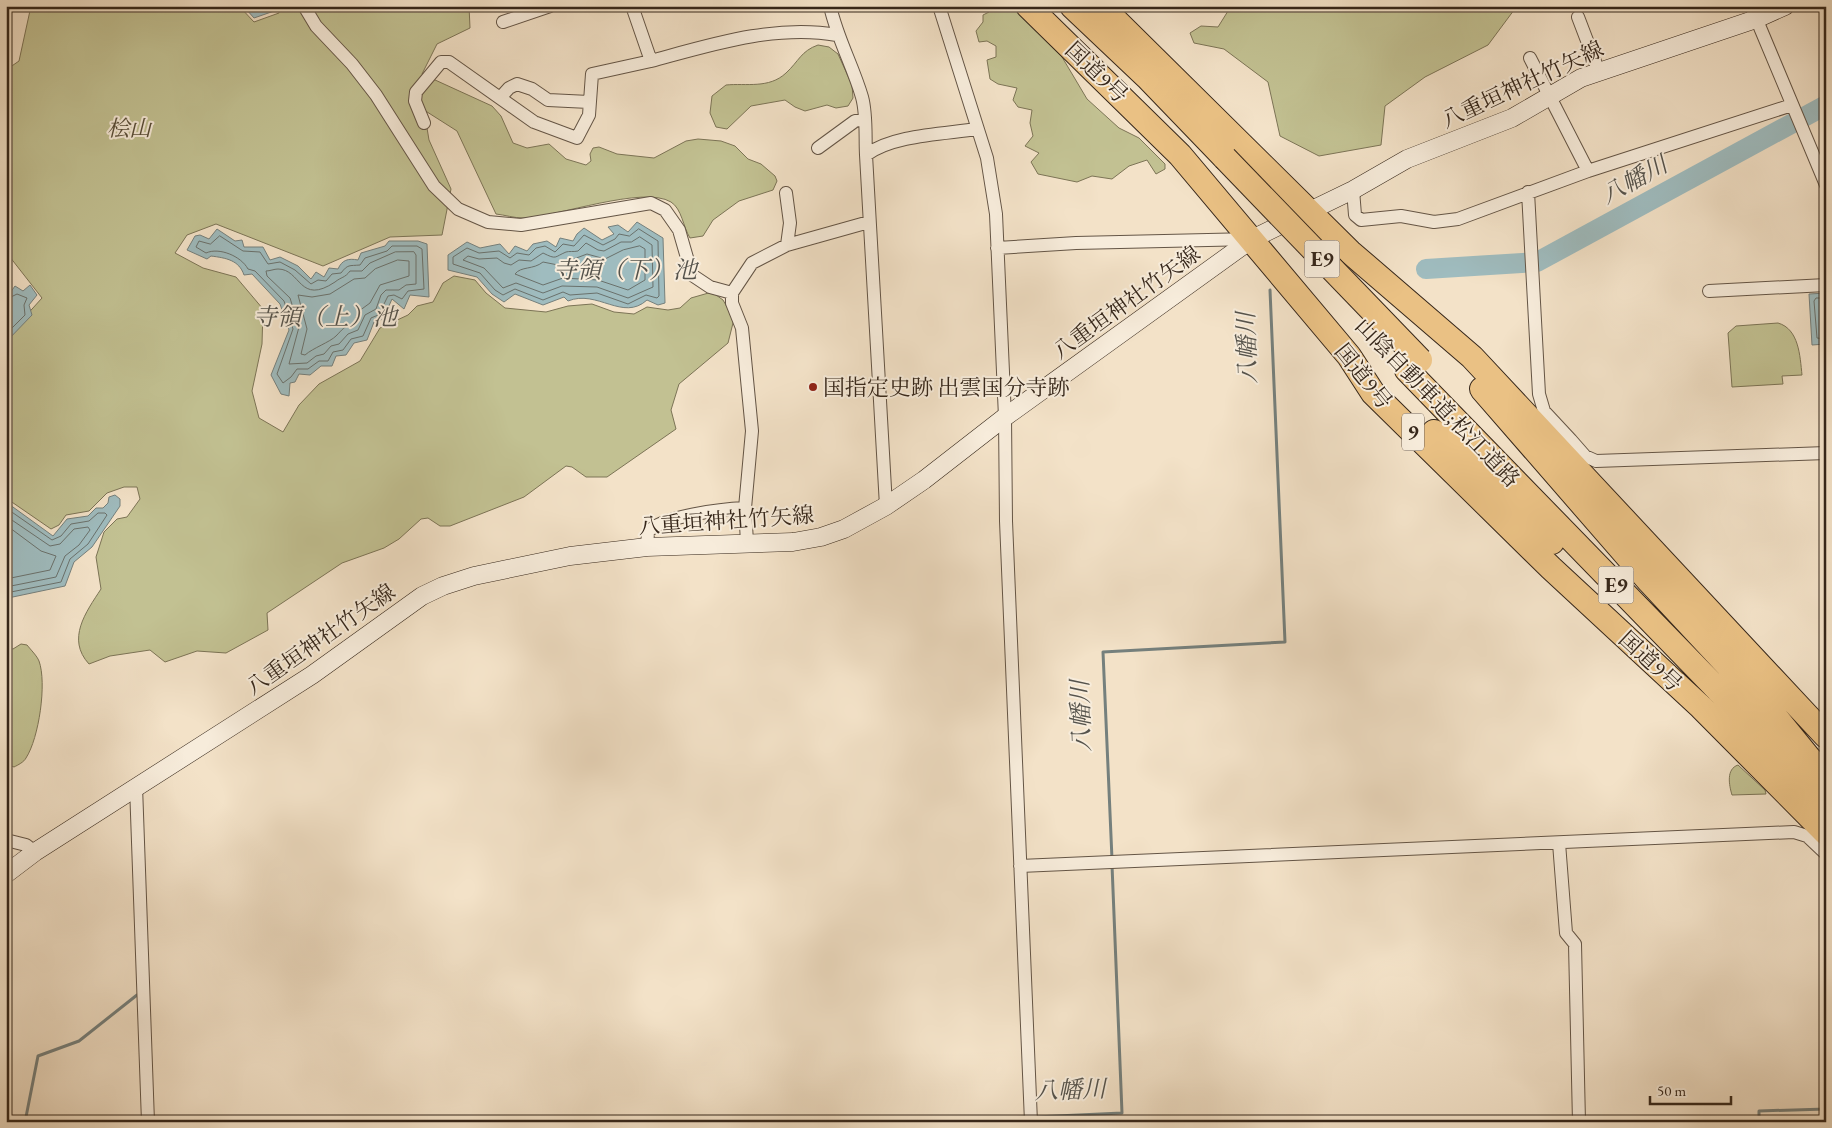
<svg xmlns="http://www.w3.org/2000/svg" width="1832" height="1128" font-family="'EB Garamond','Noto Serif JP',serif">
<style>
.green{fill:#c2c192;stroke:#7c7456}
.water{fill:#9fbcbf;stroke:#75807d}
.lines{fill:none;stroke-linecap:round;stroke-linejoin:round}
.shore{stroke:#6a716c;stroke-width:1}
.stream{stroke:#75807d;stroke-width:3}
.river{stroke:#9fbcbf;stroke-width:20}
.street-casing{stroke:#645546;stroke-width:14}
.secondary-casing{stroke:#35261a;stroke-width:19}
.highway-casing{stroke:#35261a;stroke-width:26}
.street{stroke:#f7ecdb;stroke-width:12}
.secondary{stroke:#f7ecdb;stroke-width:18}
.highway{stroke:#eac184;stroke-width:24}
.highway-bridge-casing{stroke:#35261a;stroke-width:26;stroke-linecap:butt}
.highway-bridge{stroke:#eac184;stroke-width:24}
.poi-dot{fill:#8f2418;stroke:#f7ecdb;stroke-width:2}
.labels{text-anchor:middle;stroke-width:4;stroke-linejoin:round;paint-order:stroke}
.shield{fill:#f7ecdb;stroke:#6f6154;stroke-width:1}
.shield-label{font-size:21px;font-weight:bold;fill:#35261a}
.street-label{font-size:22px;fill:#35261a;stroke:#f7ecdb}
.park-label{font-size:22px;font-style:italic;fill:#584d38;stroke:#f7ecdb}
.poi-label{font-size:22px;fill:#35261a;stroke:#f7ecdb;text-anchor:start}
.water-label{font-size:24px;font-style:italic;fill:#55534c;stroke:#f7ecdb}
</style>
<rect width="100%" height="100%" fill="#f3e2c8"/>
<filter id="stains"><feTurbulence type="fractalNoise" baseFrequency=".004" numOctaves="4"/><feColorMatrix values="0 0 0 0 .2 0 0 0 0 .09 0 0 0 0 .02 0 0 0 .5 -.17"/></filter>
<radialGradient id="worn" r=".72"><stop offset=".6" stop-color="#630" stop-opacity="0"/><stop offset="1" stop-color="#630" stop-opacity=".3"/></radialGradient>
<path class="green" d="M 31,6 L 239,6 L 254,22 L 279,13 L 279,6 L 469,6 L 470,28 L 437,44 L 422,74 L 492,106 L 501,116 L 513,143 L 527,148 L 549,144 L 566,159 L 586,165 L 591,161 L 590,154 L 593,148 L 599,147 L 617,154 L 654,158 L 686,141 L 698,139 L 721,141 L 735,146 L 748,159 L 761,164 L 775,176 L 777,181 L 773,190 L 739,201 L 713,220 L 703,236 L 690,238 C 683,227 682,209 671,202 C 643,185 557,217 523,218 C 514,218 505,215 496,214 L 457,131 L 424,110 L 429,140 L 451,189 L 442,235 L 390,237 L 323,266 L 216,224 L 187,235 L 175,253 L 203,268 L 236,277 L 263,309 L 262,344 L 252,391 L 259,418 L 283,432 L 299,405 L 319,384 L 360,361 L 380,328 L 408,315 L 417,306 L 433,302 L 443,283 L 454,276 L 475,280 L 486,293 L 505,308 L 546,312 L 568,306 L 592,304 L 614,312 L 634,314 L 647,307 L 668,310 L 680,308 L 691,298 L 712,292 L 723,300 L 734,319 L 728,343 L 679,384 L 671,410 L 676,429 L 607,477 L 586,477 L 572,467 L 566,466 L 524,497 L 450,526 L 440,526 L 428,518 L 421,519 L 399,539 L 384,548 L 342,563 L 267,613 L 268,630 L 226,653 L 197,651 L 165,662 L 150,650 L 110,656 L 89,664 C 66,639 86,612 101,589 L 96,557 L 104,532 L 117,519 L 127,517 L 140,499 L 137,487 L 124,487 L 107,493 L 89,511 L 66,515 L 59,525 L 51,529 L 6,498 L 6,344 L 23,319 L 42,298 L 6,252 L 6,70 L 19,61 Z
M 990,6 L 1011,6 L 1062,57 L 1087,99 L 1119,128 L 1139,138 L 1165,164 L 1165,169 L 1156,174 L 1147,160 L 1129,166 L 1112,179 L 1092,176 L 1077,182 L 1038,174 L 1031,162 L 1039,153 L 1025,146 L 1033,136 L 1030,123 L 1032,110 L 1018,107 L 1013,100 L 1017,88 L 998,84 L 990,79 L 987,60 L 996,57 L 996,46 L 987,41 L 979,42 L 976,31 L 983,22 L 983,15 L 989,12 Z
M 1255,6 L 1517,6 L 1488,45 L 1425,77 L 1385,106 L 1381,145 L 1319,156 L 1280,136 L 1268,82 L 1224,49 L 1194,43 L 1190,33 L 1201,26 L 1218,27 L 1228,11 Z
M 818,45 L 829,47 L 838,54 L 852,85 L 853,98 L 848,106 L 836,108 L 827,105 L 805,111 L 795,107 L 785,100 L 751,106 L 727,129 L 716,127 L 710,113 L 712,96 L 726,85 C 746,83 769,89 786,73 C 799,61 801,51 818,45 Z
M 1778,323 C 1799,329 1800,356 1802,375 L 1782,376 L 1783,384 L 1732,387 L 1728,333 L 1736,326 Z
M 21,644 L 27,645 C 31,650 37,656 39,661 C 47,683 39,738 26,758 C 24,762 18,765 14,767 L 6,764 L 6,648 L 13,649 Z
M 1738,765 L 1765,790 L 1766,794 L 1732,795 C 1729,785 1726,769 1738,765 Z"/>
<path class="water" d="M 248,6 L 276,6 L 277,10 L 254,18 L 246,9 Z
M 637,222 L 663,238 L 665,303 L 658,305 L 647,300 C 623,322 597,289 568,301 L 564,297 L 543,305 L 515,294 L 504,302 L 492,294 L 477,277 L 448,270 L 448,255 L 467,242 L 480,248 L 500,244 L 509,254 L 515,246 L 527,251 L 533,244 L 547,241 L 556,247 L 560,238 L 573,241 L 577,234 L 584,228 L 602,240 L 614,234 L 608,227 L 618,225 L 628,232 Z
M 217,229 L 235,241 L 242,240 L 244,247 L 263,247 L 270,260 L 280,257 L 298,266 L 311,279 L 316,272 L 324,277 L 329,268 L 338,269 C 342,260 348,258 358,260 L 361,253 L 385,246 L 389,241 L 418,241 L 427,244 L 429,297 L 410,295 L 404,309 L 392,299 L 388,308 L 390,317 L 374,322 L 367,340 L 354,343 L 346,355 L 336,356 L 332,366 L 321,366 L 310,375 L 299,374 L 295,382 L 290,383 L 289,396 L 281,394 L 271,375 L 289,330 L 280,304 L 252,274 L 244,275 C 239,260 226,258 211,256 L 207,259 L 187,250 L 195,236 L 200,235 L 209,239 Z
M 30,285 L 37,295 L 29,305 L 32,315 L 6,342 L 6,291 L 10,293 L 15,286 L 23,291 Z
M 1826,293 L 1826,344 L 1812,345 L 1809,294 Z
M 115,495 L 120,499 L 120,506 L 92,547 L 74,562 L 65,586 L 8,598 L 6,502 L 53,536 L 67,519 L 88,516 L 96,508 L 103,508 L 108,503 L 109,497 Z"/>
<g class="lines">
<path class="shore" d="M 639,229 L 658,241 L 659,296 L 657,298 L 646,295 L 628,304 L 597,293 L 570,295 L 563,292 L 543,300 L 515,289 L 503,295 L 495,290 L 480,273 L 453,264 L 453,257 L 467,248 L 479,253 L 499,251 L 510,258 L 517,253 L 529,255 L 536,248 L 545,246 L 555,252 L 563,244 L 574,246 L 584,235 L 603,245 L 615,239 L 619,234 L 629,236 Z
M 220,236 L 243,251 L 260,252 L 268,264 L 280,262 L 295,270 L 311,284 L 318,280 L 326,281 L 332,274 L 341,273 C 348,264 349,266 360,265 L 365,258 L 387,251 L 392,246 L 417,246 L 422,249 L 424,289 L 408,291 L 402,299 L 394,295 L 388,296 L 383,306 L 383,313 L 371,318 L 363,336 L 351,339 L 343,350 L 333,352 L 328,361 L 319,361 L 308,369 L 297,369 L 291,377 L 283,383 L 277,374 L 293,329 L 284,301 L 255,271 L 248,269 C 241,256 219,247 206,253 L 196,247 L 199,241 L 210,244 Z
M 640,237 L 652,245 L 653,287 L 628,298 L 597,287 L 562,286 L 543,293 L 516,283 L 503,288 L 484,268 L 463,260 L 468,256 L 479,259 L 497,258 L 504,263 L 511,265 L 519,260 L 531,261 L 543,253 C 557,260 554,257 566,252 C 569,251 574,252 578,251 L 586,243 L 598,250 L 604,251 L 621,242 L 631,242 Z
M 640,246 L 645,249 L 645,280 L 628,290 L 598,280 L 563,278 L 543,285 L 515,274 C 521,266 533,270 543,262 L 558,265 L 587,254 L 605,259 L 623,250 Z
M 414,252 L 416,255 L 416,284 L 406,285 L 399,290 L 386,290 L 381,295 L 376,309 L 365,315 L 358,330 L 348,334 L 339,344 L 331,346 L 324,354 L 316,356 L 307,363 L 289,364 L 299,327 L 290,298 L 267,276 L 266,271 C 270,271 274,269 278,269 C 301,269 299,306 335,282 C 341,277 345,278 350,271 L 362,271 L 370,263 L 395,252 Z
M 398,260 L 409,261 L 409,276 L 380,285 L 370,303 L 359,311 L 353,324 C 344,326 342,330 336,336 C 330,342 313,348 305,355 L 301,354 L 307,329 L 298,295 L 312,297 L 330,294 L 354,279 L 365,278 L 375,269 Z
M 6,297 L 11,297 L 17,294 L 27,298 L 24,305 L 25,315 L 6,334
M 1826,298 L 1816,298 L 1814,301 L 1817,338 L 1826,339
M 6,508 L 52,540 L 61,536 L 71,524 L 89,521 L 98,513 L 105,513 L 107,515 L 88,544 L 70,559 L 61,582 L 6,593
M 6,516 L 50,546 L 60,544 L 74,529 L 88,527 L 90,530 L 79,545 L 65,556 L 56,577 L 6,587
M 6,525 L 41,551 L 56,556 L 50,570 L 6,579"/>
<path class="stream" d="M 1112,859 L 1103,652 L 1285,642 L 1270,290
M 1035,1117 L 1122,1113 L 1112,865
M 25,1122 L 38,1056 L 79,1041 L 137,995
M 924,1122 L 1029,1117
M 1759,1122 L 1759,1111 L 1826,1109"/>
<path class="river" d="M 1426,269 L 1537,262 L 1826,105"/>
<g class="street-casing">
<path id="street" d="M 304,6 L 316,26 L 352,64 L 376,95 L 434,186 L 458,209 L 488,222 L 521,225 L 651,203 L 665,210 L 679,230 L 692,275 L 710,287 L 732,293 L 752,263 L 787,245 L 869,222
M 830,6 C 837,38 853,66 862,97 C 867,115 865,137 866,155
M 939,6 L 987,158 L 996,214 L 1005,417 L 1006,521 L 1031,1122
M 1751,6 L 1826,185
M 1578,17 L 1599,72
M 503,22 L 550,6
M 1530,58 L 1588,171
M 651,61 C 710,45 775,24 837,35
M 500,98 L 509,88 L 517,84 L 532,89 L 548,100 L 589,102
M 424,123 L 415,101 L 416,92 L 441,62 L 449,62 L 534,122 L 577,138 L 589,115 L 592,74 L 651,61 L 632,6
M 818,148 L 855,121 L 864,119
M 1353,190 L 1355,215 L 1361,220 L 1401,216 L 1434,222 L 1458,219 L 1588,171 L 1792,105
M 1528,192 L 1539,394 L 1544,411 L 1571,440 L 1561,449
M 786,193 L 790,223 L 787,245
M 997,248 L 1076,243 L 1252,239
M 1709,291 L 1826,285
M 732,293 L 732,303 L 742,328 L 752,431 L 745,508 L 747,542
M 1571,440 L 1585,456 L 1596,461 L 1826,453
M 886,506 L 866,155 C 892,135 944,134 977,129
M 647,547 L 648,532 C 661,516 724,509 745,508
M 136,786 L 148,1122
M 6,840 L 26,845 L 35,852
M 1559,843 L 1566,933 L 1575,944 L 1579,1122
M 1020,866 L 1794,832 L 1807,836 L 1826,854"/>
</g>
<g class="secondary-casing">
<path id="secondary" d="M 6,874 L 35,852 L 312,675 L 422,596 L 443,586 L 474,576 L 570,556 L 647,547 L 793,542 L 821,537 L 844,529 L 886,506 L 924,480 L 1005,417 L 1252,239 L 1353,190 L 1407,159 L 1512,118 L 1581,78 L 1756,19 L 1785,6"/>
</g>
<g class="highway-casing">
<path id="highway" d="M 1028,6 L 1180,155 L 1349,356 L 1373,393 L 1551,568 L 1701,707 L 1826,833
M 1072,6 L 1147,77 L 1225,158
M 1101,6 L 1350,252 L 1472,357 L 1826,736
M 1407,370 L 1826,801
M 1482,389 L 1649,581 L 1774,715 L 1809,758
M 1434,432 L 1552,542
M 1798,747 L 1826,775"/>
</g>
<use href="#street" class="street"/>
<use href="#secondary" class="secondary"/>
<use href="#highway" class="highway"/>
<g class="highway-bridge-casing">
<path id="highway-bridge" d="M 1225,158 L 1420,360"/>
</g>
<use href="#highway-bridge" class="highway-bridge"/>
</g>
<circle class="poi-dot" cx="813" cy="387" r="5"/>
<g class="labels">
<g class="shield">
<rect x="1304.5" y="240.5" width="35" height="37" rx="4"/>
<rect x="1402" y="413.5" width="22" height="37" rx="4"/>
<rect x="1598.5" y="566.5" width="35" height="37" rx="4"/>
</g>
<g class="shield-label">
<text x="1322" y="266">E9</text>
<text x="1413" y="439">9</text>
<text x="1616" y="592">E9</text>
</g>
<g class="street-label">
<text transform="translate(1097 72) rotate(44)" y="8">国道9号</text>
<text transform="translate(1522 84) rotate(-25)" y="8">八重垣神社竹矢線</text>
<text transform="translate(1126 302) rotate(-36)" y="8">八重垣神社竹矢線</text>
<text transform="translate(1364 376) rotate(51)" y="8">国道9号</text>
<text transform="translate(1438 402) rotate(46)" y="8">山陰自動車道;松江道路</text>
<text transform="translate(726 520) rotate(-4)" y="8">八重垣神社竹矢線</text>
<text transform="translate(320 639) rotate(-35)" y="8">八重垣神社竹矢線</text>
<text transform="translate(1651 661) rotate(43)" y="8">国道9号</text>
</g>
<g class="park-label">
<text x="129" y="136">桧山</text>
</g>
<g class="poi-label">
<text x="823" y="395">国指定史跡 出雲国分寺跡</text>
</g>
<g class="water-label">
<text transform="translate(1634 180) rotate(-29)" y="8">八幡川</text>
<text x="625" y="278">寺領（下）池</text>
<text x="325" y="325">寺領（上）池</text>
<text transform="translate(1247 348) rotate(-92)" y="8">八幡川</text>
<text transform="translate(1081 716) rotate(-92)" y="8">八幡川</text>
<text transform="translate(1070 1090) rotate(-2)" y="8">八幡川</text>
</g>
</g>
<rect width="1832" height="1128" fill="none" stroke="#f3e2c8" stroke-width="25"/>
<rect x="8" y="8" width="1817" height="1113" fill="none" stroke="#35261a" stroke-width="2.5"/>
<rect x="12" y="12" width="1807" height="1103" fill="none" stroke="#35261a"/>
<path d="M1650 1096v8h81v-8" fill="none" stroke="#35261a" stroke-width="2.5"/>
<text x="1657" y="1096" font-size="15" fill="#35261a" stroke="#f7ecdb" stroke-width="4" paint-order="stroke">50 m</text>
<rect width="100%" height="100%" filter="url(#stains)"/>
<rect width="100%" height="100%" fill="url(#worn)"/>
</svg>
